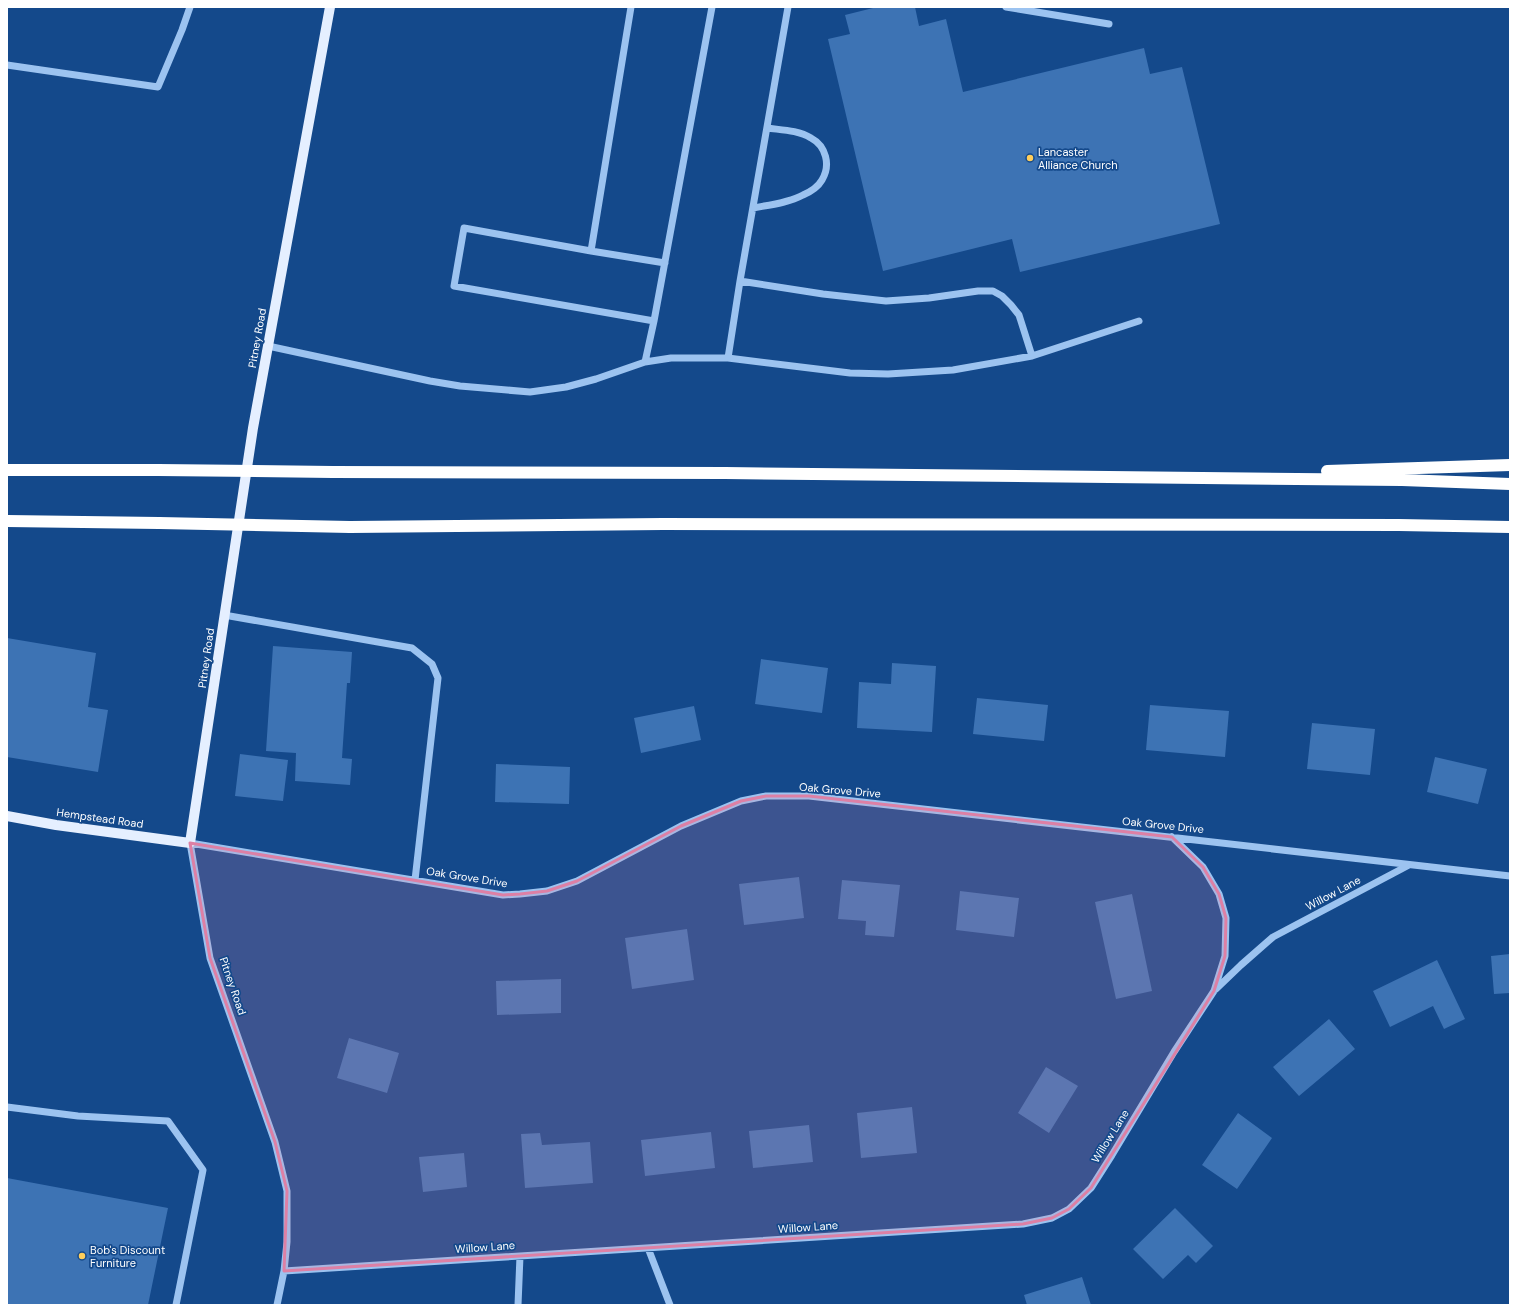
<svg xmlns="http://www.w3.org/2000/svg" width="1517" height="1312" font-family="'DM Sans',sans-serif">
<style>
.building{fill:#3d73b4}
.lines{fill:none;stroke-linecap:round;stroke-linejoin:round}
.minor{stroke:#9cc3f0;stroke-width:7}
.major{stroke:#e5efff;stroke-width:10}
.highway{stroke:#fff;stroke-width:12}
.highway-bridge{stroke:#fff;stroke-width:12}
.marked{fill:#dd80a5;fill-opacity:0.2;stroke:#dd80a5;stroke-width:3;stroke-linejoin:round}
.poi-dot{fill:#ffce5b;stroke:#14498b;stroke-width:1.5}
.labels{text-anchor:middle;stroke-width:3.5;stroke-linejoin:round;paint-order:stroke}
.poi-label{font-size:11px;fill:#fff;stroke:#14498b;text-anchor:start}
.street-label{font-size:11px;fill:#fff;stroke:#14498b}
</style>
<rect width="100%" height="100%" fill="#14498b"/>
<path class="building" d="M 877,7 L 915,7 L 919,26 L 946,19 L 963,92 L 1144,48 L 1150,74 L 1182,67 L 1220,224 L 1020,272 L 1012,239 L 883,271 L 828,39 L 850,34 L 845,15 Z
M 7,638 L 96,653 L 88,707 L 108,710 L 98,772 L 7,757 Z
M 273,646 L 352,652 L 350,683 L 347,683 L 342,758 L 352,759 L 350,785 L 295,781 L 296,753 L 266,751 Z
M 761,659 L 828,668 L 822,713 L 755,704 Z
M 892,663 L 936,666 L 932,732 L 857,728 L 859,682 L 891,684 Z
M 977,698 L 1048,705 L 1044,741 L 973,734 Z
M 1150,705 L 1229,711 L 1225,757 L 1146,750 Z
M 694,706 L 701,740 L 641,753 L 634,718 Z
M 1312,723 L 1375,729 L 1370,775 L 1307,769 Z
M 240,754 L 288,760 L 283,801 L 235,796 Z
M 1435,757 L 1487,769 L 1478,804 L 1427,792 Z
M 496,764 L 570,767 L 569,804 L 495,802 Z
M 799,877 L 804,918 L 744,925 L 739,884 Z
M 842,880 L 900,885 L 894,937 L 865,935 L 866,921 L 838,919 Z
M 960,891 L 1019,898 L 1014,937 L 956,930 Z
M 1132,894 L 1152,991 L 1116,999 L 1095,902 Z
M 687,929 L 694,980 L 632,989 L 625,938 Z
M 1510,954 L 1510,993 L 1494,994 L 1491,956 Z
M 1437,960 L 1465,1019 L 1444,1029 L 1433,1006 L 1390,1027 L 1373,991 Z
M 561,979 L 561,1013 L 497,1015 L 496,981 Z
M 1329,1019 L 1355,1049 L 1299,1096 L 1273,1067 Z
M 349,1038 L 399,1053 L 387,1093 L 337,1078 Z
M 1046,1067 L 1078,1086 L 1049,1133 L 1018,1113 Z
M 912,1107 L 917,1153 L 861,1158 L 857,1113 Z
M 1238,1113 L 1272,1138 L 1237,1189 L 1202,1165 Z
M 809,1125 L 813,1162 L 753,1168 L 749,1131 Z
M 711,1132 L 715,1168 L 645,1176 L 641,1140 Z
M 540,1133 L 542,1145 L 590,1142 L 593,1183 L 525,1188 L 521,1134 Z
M 464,1153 L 467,1187 L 423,1192 L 419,1157 Z
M 7,1178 L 168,1208 L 148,1305 L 7,1305 Z
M 1175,1208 L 1213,1246 L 1196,1263 L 1188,1255 L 1163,1279 L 1133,1249 Z
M 1082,1277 L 1091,1305 L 1027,1305 L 1024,1295 Z"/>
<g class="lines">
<path class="minor" d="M 631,7 L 591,251 L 464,228 L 454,286 L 654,321 L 712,7
M 1006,7 L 1109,24
M 7,65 L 158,87 L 182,30 L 190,7
M 753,208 C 769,205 788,203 803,195 C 810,192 818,187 822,180 C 831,165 826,146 811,138 C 798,130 781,130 767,128
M 591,251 L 665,263
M 268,346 L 430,381 L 460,386 L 530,392 L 566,387 L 596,379 L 645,362 L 671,358 L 728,358 L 850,373 L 888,374 L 953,370 L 1032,356 L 1019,315 L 1011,305 L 1002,296 L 993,291 L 978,291 L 929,298 L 886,301 L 823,294 L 740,281 L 788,7
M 1032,356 L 1139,321
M 728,358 L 740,281
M 645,362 L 654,321
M 224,615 L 412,648 L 432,664 L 438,678 L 415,880
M 1216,989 L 1241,965 L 1273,937 L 1409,865
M 7,1107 L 78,1116 L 168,1121 L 203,1170 L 176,1305
M 648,1248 L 670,1305
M 284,1271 L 1023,1224 L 1052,1218 L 1069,1209 L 1091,1188 L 1112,1155 L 1174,1052 L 1214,991 L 1225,956 L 1226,918 L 1219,894 L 1203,867 L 1172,837
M 277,1305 L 284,1271 L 287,1242 L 287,1191 L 275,1142 L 210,958 L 190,843 L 503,895 L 520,894 L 547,891 L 577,881 L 681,826 L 741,801 L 766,796 L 809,796 L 1510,876
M 518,1305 L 520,1256"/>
<path class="major" d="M 7,816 L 56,825 L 190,843 L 253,428 L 330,7"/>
<path class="highway" d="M 7,470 L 158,470
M 1327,471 L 1510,465
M 333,472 L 725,473 L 1402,480 L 1510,484
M 7,521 L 159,523
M 350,527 L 663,524 L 1399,525 L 1510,527"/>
<path class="highway-bridge" d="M 158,470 L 333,472
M 159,523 L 350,527"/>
</g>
<path class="marked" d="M 766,796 L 809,796 L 1172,837 L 1203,867 L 1219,894 L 1226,918 L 1225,956 L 1214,991 L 1091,1188 L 1069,1209 L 1052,1218 L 1023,1224 L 284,1271 L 287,1191 L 275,1142 L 210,958 L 190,843 L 503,895 L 520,894 L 547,891 L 577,881 L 681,826 L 741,801 Z"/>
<g class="poi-dot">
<circle cx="1030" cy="158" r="4"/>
<circle cx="82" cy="1256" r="4"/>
</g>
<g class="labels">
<g class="poi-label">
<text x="1038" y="156">Lancaster<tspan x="1038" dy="13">Alliance Church</tspan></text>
<text x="90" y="1254">Bob's Discount<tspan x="90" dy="13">Furniture</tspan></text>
</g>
<g class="street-label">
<text transform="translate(257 338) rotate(-80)" y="4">Pitney Road</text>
<text transform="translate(206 658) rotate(-82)" y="4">Pitney Road</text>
<text transform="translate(840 790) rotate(5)" y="4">Oak Grove Drive</text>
<text transform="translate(100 818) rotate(8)" y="4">Hempstead Road</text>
<text transform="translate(1163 825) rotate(6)" y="4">Oak Grove Drive</text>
<text transform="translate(467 877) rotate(9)" y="4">Oak Grove Drive</text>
<text transform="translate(1333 893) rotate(-28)" y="4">Willow Lane</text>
<text transform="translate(233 986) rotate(71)" y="4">Pitney Road</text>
<text transform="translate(1110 1136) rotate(-58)" y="4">Willow Lane</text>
<text transform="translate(808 1227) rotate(-4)" y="4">Willow Lane</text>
<text transform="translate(485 1247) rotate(-4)" y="4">Willow Lane</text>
</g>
</g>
<rect width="1517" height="1312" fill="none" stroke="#ffffff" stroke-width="16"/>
</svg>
